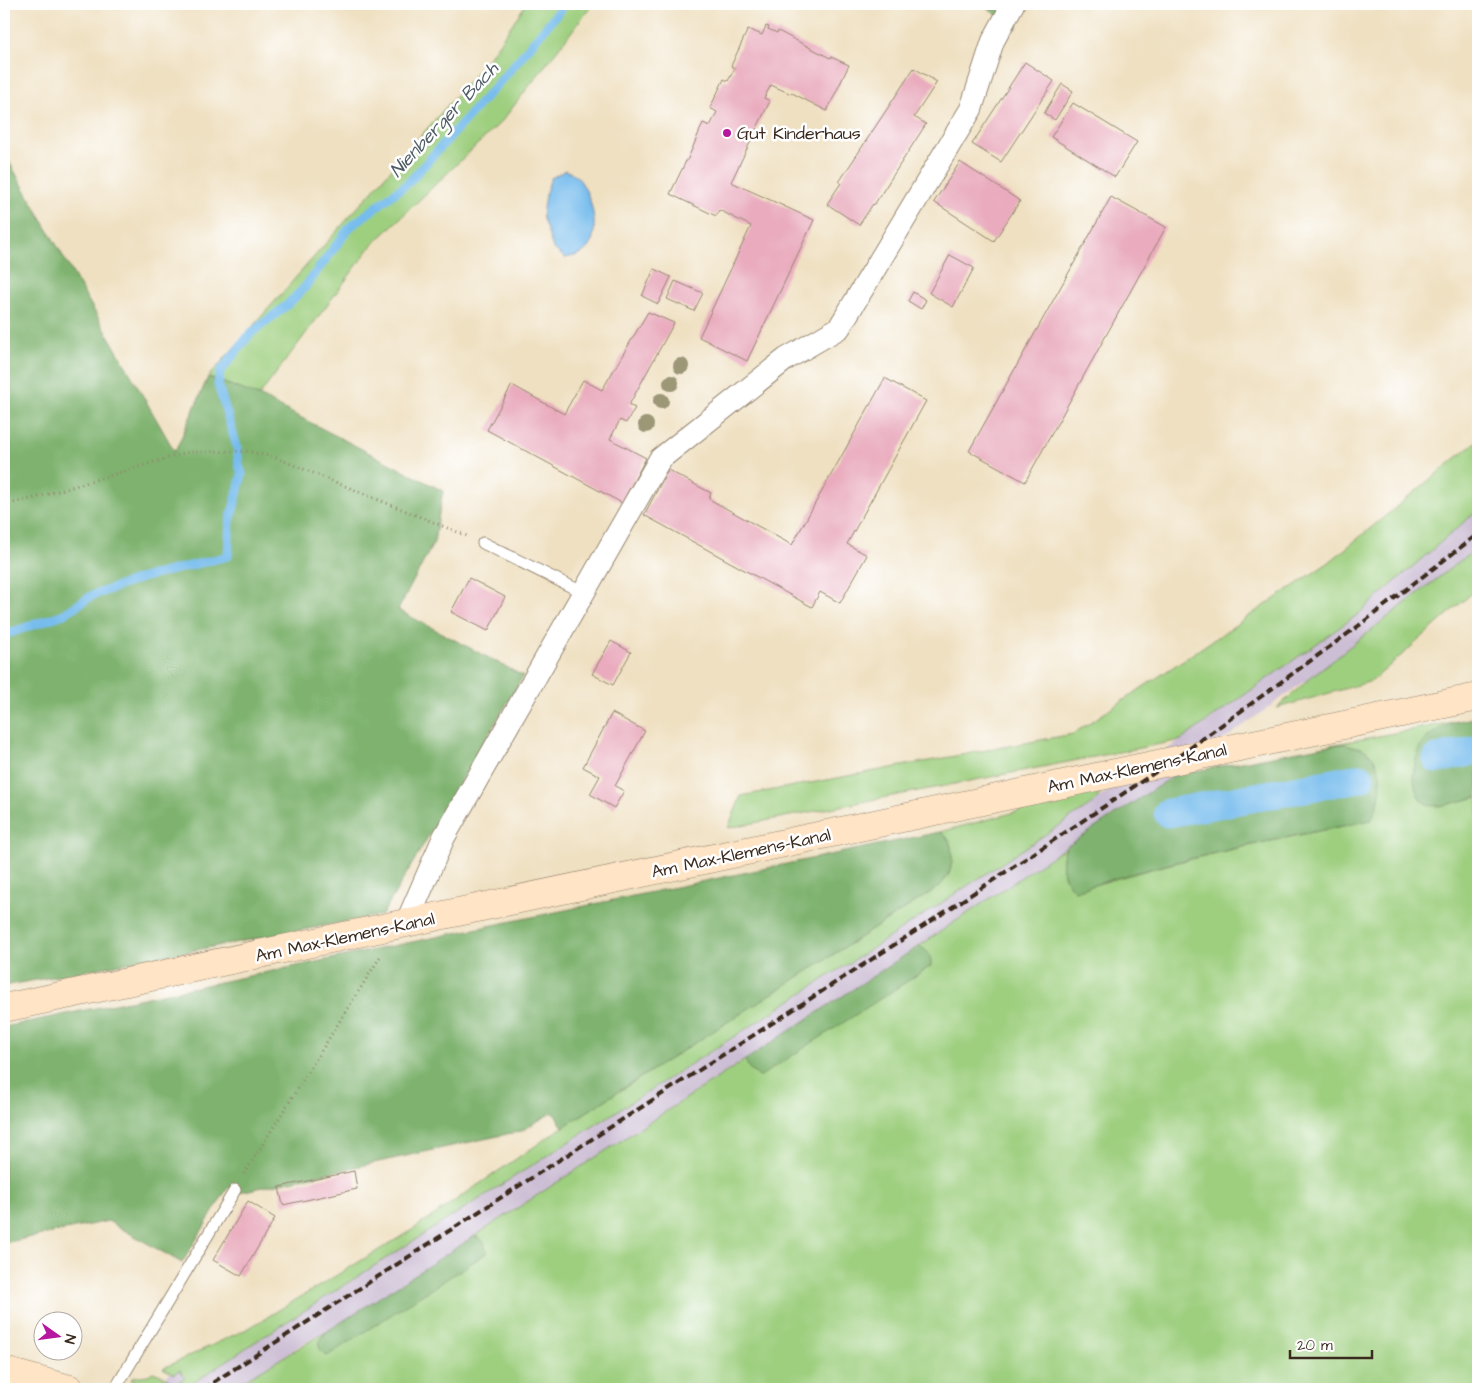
<svg xmlns="http://www.w3.org/2000/svg" width="1482" height="1393" font-family="'Architects Daughter',sans-serif">
<style>
.industrial{fill:#ccbed4}
.green{fill:#9ecf7f;stroke:#6c7c4e}
.forest{fill:#7eb26e;stroke:#5c6e46}
.water{fill:#76bced;stroke:#587386}
.lines{fill:none;stroke-linecap:round;stroke-linejoin:round}
.stream{stroke:#76bced;stroke-width:9}
.canal{stroke:#76bced;stroke-width:29}
.building{fill:#e9abbd}
.service-casing{stroke:#958570;stroke-width:13}
.minor-casing{stroke:#958570;stroke-width:24}
.secondary-casing{stroke:#958570;stroke-width:29}
.path{stroke:#958570;stroke-width:3;stroke-dasharray:1 4;stroke-linecap:butt}
.service{stroke:#fff;stroke-width:11}
.minor{stroke:#fff;stroke-width:22}
.secondary{stroke:#ffe4c6;stroke-width:28}
.rail{stroke:#3b2a1e;stroke-width:4;stroke-dasharray:8 4;stroke-linecap:butt}
.tree{fill:#9c9777}
.poi-dot{fill:#b5179e;stroke:#fff;stroke-width:2}
.labels{text-anchor:middle;stroke-width:5;stroke-linejoin:round;paint-order:stroke}
.poi-label{font-size:18px;fill:#3b2a1e;stroke:#fff;text-anchor:start}
.street-label{font-size:18px;fill:#3b2a1e;stroke:#fff}
.water-label{font-size:19px;font-style:italic;fill:#505d66;stroke:#fff}
</style>
<rect width="100%" height="100%" fill="#fff"/>
<filter id="ink" filterUnits="userSpaceOnUse"><feTurbulence type="fractalNoise" baseFrequency=".02" numOctaves="2"/><feDisplacementMap in="SourceGraphic" scale="10" xChannelSelector="R" yChannelSelector="G"/><feConvolveMatrix kernelMatrix="1 2 1 2 8 2 1 2 1" color-interpolation-filters="sRGB"/></filter>
<filter id="wash" filterUnits="userSpaceOnUse"><feTurbulence type="fractalNoise" baseFrequency=".0096" numOctaves="4" result="noise"/><feDisplacementMap in="SourceGraphic" scale="20" xChannelSelector="R" yChannelSelector="G"/><feGaussianBlur stdDeviation="1.12" result="paint"/><feColorMatrix in="noise" values="0 0 0 0 0 0 0 0 0 0 0 0 0 0 0 0 0 1.4 0 .05"/><feComposite in="paint" operator="in"/></filter>
<g filter="url(#wash)">
<rect width="100%" height="100%" fill="#efe0c1"/>
<path class="industrial" d="M 1478,510 L 1478,547 L 1312,676 L 1175,775 L 919,946 L 473,1237 L 329,1330 L 299,1346 L 234,1389 L 173,1389 L 164,1378 L 178,1367 L 255,1342 L 528,1168 L 1094,801 L 1357,615 Z"/>
<path class="green" d="M 526,4 L 593,4 L 502,121 L 372,245 L 259,396 L 208,377 L 486,62 Z
M 1478,440 L 1478,510 L 1357,615 L 1181,740 L 728,828 L 741,796 L 1073,734 L 1328,563 Z
M 1478,547 L 1478,588 L 1372,681 L 1277,708 L 1312,676 Z
M 1464,720 C 1427,732 1418,738 1413,777 L 1436,806 L 1478,797 L 1478,1389 L 229,1389 L 329,1330 L 322,1336 L 477,1237 L 473,1237 L 745,1060 L 753,1073 L 925,950 L 919,946 L 1066,847 C 1060,864 1061,878 1075,891 C 1172,860 1272,841 1371,820 L 1346,744 L 1330,745 Z
M 1101,789 C 1100,803 1079,812 1069,819 L 876,946 L 255,1342 L 184,1389 L 167,1389 L 131,1380 L 133,1377 L 148,1375 L 153,1372 L 166,1377 L 172,1385 L 185,1378 L 180,1370 L 173,1374 L 163,1368 L 249,1328 L 412,1230 L 563,1127 L 939,887 C 942,883 947,878 949,874 C 954,861 954,838 940,832 L 1069,798 L 1076,794 Z"/>
<path class="forest" d="M 982,4 L 1027,4 L 1016,29 Z
M 4,153 L 175,452 L 208,377 L 259,396 L 443,491 L 434,542 L 398,610 L 523,676 L 382,915 L 4,986 Z
M 1478,717 L 1478,797 C 1467,799 1446,806 1436,806 C 1408,805 1412,766 1419,749 C 1420,744 1425,740 1428,737 C 1441,724 1462,720 1478,717 Z
M 1346,744 C 1352,746 1359,747 1365,750 C 1387,764 1383,800 1371,820 C 1272,841 1172,859 1075,891 C 1061,878 1060,864 1066,847 L 1175,775 L 1330,745 Z
M 940,832 C 954,838 954,861 949,873 C 947,878 942,883 939,887 L 563,1127 L 553,1112 L 521,1131 L 240,1192 L 228,1187 L 182,1263 L 108,1221 L 4,1243 L 4,1027 Z
M 919,946 C 928,951 932,955 931,966 L 759,1077 L 749,1068 L 745,1060 Z
M 473,1237 L 477,1237 L 484,1242 L 487,1253 L 327,1356 C 314,1348 319,1338 329,1330 Z"/>
<path class="water" d="M 566,170 C 571,173 578,177 581,182 C 593,199 604,243 580,254 C 576,256 570,257 565,258 L 553,248 L 542,216 L 545,195 L 551,178 Z"/>
<g class="lines">
<path class="stream" d="M 4,635 L 64,614 L 91,596 L 142,578 L 228,556 L 230,522 L 242,474 L 239,465 L 237,447 L 218,385 L 220,372 L 250,334 L 287,305 L 304,288 L 350,227 L 409,182 L 510,70 L 565,4"/>
<path class="canal" d="M 1437,759 L 1478,750
M 1168,813 L 1360,778"/>
</g>
<g id="blocks">
<path class="building" d="M 766,26 L 769,27 L 768,29 L 777,33 L 778,31 L 830,58 L 831,57 L 849,65 L 827,111 L 792,93 L 791,94 L 771,85 L 764,98 L 770,101 L 731,182 L 814,220 L 747,361 L 699,337 L 751,226 L 719,210 L 716,216 L 670,194 L 686,161 L 687,161 L 703,123 L 710,126 L 717,112 L 710,108 L 724,79 L 728,81 L 735,68 L 731,66 L 748,29 L 762,35 Z
M 1025,62 L 1054,81 L 1001,162 L 972,144 Z
M 914,68 L 937,82 L 914,117 L 926,124 L 874,205 L 873,204 L 859,225 L 827,204 L 841,183 L 839,182 Z
M 1062,84 L 1073,91 L 1055,120 L 1044,113 Z
M 1073,103 L 1137,142 L 1115,177 L 1051,137 Z
M 960,162 L 1020,201 L 994,241 L 934,202 Z
M 1111,197 L 1166,227 L 1025,482 L 969,451 Z
M 950,255 L 974,268 L 953,307 L 929,293 Z
M 654,269 L 671,277 L 658,304 L 642,296 Z
M 675,281 L 703,293 L 694,311 L 667,299 Z
M 913,292 L 926,300 L 921,309 L 908,301 Z
M 648,312 L 674,323 L 629,405 L 635,408 L 626,423 L 620,420 L 610,439 L 646,458 L 622,503 L 487,430 L 512,385 L 564,414 L 583,380 L 602,390 Z
M 885,378 L 926,401 L 847,544 L 867,555 L 840,603 L 820,592 L 812,607 L 644,515 L 668,470 L 711,493 L 709,499 L 792,545 Z
M 469,578 L 505,597 L 488,631 L 451,612 Z
M 611,641 L 631,652 L 613,685 L 592,674 Z
M 612,713 L 645,731 L 615,786 L 624,791 L 614,808 L 590,794 L 600,776 L 583,767 Z
M 354,1171 L 357,1189 L 283,1205 L 279,1187 Z
M 248,1201 L 275,1218 L 241,1276 L 213,1260 Z"/>
</g>
</g>
<g filter="url(#ink)">
<use href="#blocks" fill-opacity="0" stroke="#958570" stroke-width="1"/>
<g class="lines">
<g class="service-casing">
<path id="service" d="M 483,543 L 584,593
M 115,1389 L 235,1190"/>
</g>
<g class="minor-casing">
<path id="minor" d="M 406,924 L 444,837 L 660,459 L 786,359 L 839,328 L 971,109 L 993,41 L 1013,4"/>
</g>
<g class="secondary-casing">
<path id="secondary" d="M 4,1008 L 1172,761 L 1478,697
M 4,1371 L 70,1389"/>
</g>
<path class="path" d="M 4,505 L 35,498 L 188,452 L 245,451 L 274,457 L 467,536
M 244,1174 L 380,957"/>
<use href="#service" class="service"/>
<use href="#minor" class="minor"/>
<use href="#secondary" class="secondary"/>
<path class="rail" d="M 203,1389 L 925,925 L 1045,846 L 1172,761 L 1357,627 L 1478,534"/>
</g>
<g class="tree">
<circle cx="681" cy="366" r="8"/>
<circle cx="671" cy="383" r="8"/>
<circle cx="661" cy="401" r="8"/>
<circle cx="646" cy="425" r="8"/>
</g>
</g>
<circle class="poi-dot" cx="727" cy="133" r="5"/>
<g class="labels">
<g class="poi-label">
<text x="737" y="139">Gut Kinderhaus</text>
</g>
<g class="street-label">
<text transform="translate(1137 768) rotate(-12)" y="6">Am Max-Klemens-Kanal</text>
<text transform="translate(741 853) rotate(-12)" y="6">Am Max-Klemens-Kanal</text>
<text transform="translate(345 937) rotate(-12)" y="6">Am Max-Klemens-Kanal</text>
</g>
<g class="water-label">
<text transform="translate(443 119) rotate(-47)" y="7">Nienberger Bach</text>
</g>
</g>
<rect width="1482" height="1393" fill="none" stroke="#fff" stroke-width="20"/>
<g transform="translate(58 1336) rotate(104)"><circle r="24" fill="#ffffff" stroke="#b1aaa5"/>
<path d="M0-4L9 19L0 12L-9 19Z" fill="#b5179e"/>
<text y="-8" font-size="14" font-weight="bold" text-anchor="middle" fill="#3b2a1e">N</text>
</g>
<path d="M1290 1350v8h82v-8" fill="none" stroke="#3b2a1e" stroke-width="2.5"/>
<text x="1297" y="1350" font-size="15" fill="#3b2a1e" stroke="#ffffff" stroke-width="4" paint-order="stroke">20 m</text>
</svg>
